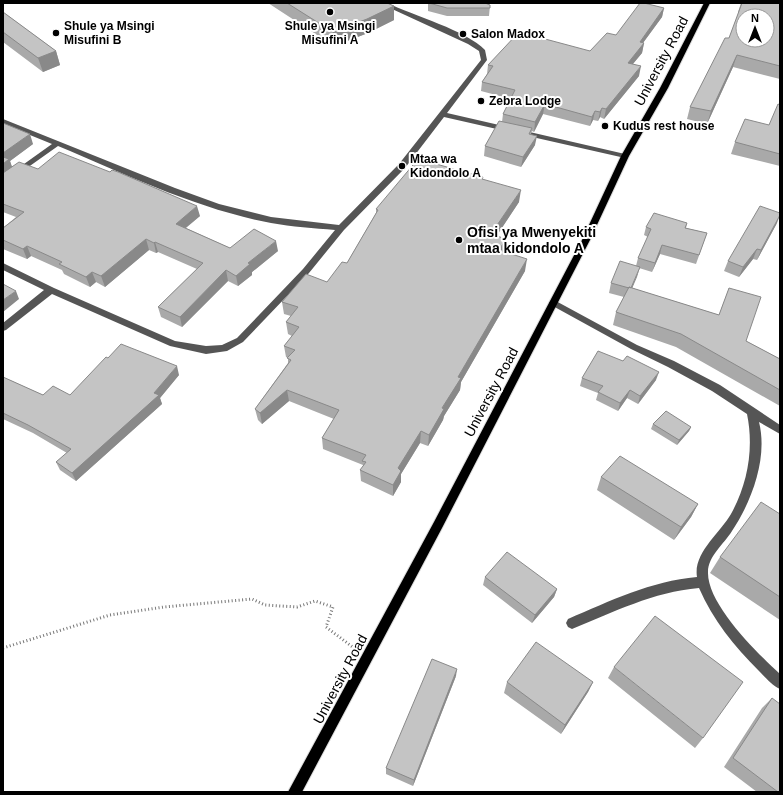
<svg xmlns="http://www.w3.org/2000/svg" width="783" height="795" font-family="Helvetica,sans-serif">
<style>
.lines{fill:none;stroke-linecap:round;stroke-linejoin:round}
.major-casing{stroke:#dbdbdb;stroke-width:2}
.path{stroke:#777;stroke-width:3;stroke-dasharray:1 2.5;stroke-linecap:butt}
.minor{fill:#555;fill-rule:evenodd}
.major{fill:#000;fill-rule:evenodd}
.wall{fill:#a9a9a9}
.shaded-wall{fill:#898989}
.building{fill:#c4c4c4;stroke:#898989;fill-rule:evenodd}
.poi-dot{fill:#000;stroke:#fff;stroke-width:1.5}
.labels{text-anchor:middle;stroke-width:4;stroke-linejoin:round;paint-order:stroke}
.far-poi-label{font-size:12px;font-weight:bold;fill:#000;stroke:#fff;text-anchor:start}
.street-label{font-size:14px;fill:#000;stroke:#fff}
.poi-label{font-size:14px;font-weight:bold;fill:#000;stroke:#fff;text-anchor:start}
</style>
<rect width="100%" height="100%" fill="#fff"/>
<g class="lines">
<g class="major-casing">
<path id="major" d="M 704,3 L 710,3 L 668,88 L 629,156 L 590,240 L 442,528 L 302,792 L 288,792 L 434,522 L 582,240 L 621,156 L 660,88 Z"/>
</g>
<path class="path" d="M 3,648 L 110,615 L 164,607 L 252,599 L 265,605 L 297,607 L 315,601 L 333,607 L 326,627 L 354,648"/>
<path class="minor" d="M 379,3 L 387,3 C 413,15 467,31 485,50 L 487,60 L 447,113 L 625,154 L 629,156 L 625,158 L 444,117 L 405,168 L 344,230 L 309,273 L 243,342 L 227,351 L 206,354 L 170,346 L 52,294 L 6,330 L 3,331 L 3,323 L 44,290 L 3,270 L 3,263 L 54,288 L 175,341 L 206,346 L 222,345 L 237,338 L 303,269 L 335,230 C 314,228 292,227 271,223 C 197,209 127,175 58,146 L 3,185 L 3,179 L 52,144 L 3,124 L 3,119 L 175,188 L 219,204 L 271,217 L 339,225 L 399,164 L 481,60 L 479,51 L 468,44 Z
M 554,300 L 637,345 L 674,361 L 720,385 L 780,425 L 780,434 L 759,422 C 768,458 752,501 732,531 C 724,544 708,556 708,572 C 707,604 757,653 780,674 L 780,689 C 772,686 765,677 759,671 C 734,646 713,620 699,588 C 653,592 614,612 572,629 L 568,627 L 566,623 L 568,619 C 610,601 651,581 697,577 C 693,553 720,533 731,514 C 748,483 754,448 747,414 L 712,391 L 668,367 L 631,349 L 551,305 L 549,303 L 551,301 Z"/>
<use href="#major" class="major"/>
</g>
<path class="wall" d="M 268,3 L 387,3 L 394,20 L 368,33 L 334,46 Z
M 428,3 L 490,5 L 489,16 L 447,16 L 428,11 Z
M 741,3 L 780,3 L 780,79 L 733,67 L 707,124 L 687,119 L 690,107 L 729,38 L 739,12 L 738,12 Z
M 664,8 L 662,17 L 643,43 L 644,43 L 642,53 L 633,64 L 639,76 L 604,119 L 600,117 L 598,121 L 593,120 L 590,126 L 543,114 L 534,132 L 532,131 L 531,134 L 535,145 L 521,167 L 484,156 L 485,146 L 502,122 L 503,114 L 511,99 L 481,91 L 482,82 L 487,74 L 488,65 L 590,51 L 616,35 Z
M 3,12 L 56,51 L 60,65 L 43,72 L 3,42 Z
M 780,105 L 780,166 L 731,154 L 735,142 L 769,125 Z
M 3,123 L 33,144 L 10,161 L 12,167 L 38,169 L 200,216 L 186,228 L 230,248 L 278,251 L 252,272 L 252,275 L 238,286 L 228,281 L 182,327 L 161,317 L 158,307 L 197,269 L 158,252 L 156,253 L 149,250 L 105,287 L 96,282 L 90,287 L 64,274 L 62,270 L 31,256 L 27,259 L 3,249 L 3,228 L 16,217 L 3,212 Z
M 482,179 L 519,202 L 496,236 L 506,239 L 504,252 L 525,271 L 461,382 L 460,390 L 444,416 L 443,420 L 428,446 L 420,443 L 401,474 L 401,482 L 393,496 L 361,481 L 360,470 L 363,467 L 363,465 L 323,449 L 322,438 L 334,419 L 289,401 L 262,424 L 258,420 L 255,409 L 288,363 L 288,358 L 286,357 L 284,346 L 292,336 L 288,334 L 286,322 L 291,316 L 284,314 L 282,302 L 327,282 L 347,263 L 376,213 L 376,209 Z
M 687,223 L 686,228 L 707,233 L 696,264 L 660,254 L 652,272 L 639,268 L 632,288 L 719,315 L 729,288 L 746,341 L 780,359 L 780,406 L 676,347 L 613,325 L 616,312 L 624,297 L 609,293 L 611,283 L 636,266 L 638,258 L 648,237 L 644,235 L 646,227 Z
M 777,223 L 757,260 L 753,259 L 739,277 L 724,271 L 728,261 Z
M 108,358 L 179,375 L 160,398 L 162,404 L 76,481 L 60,470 L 56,462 L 67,453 L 33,433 L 3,419 L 3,377 L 43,395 L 70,395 Z
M 582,378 L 656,380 L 638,404 L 627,398 L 618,411 L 596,400 L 598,393 L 580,386 Z
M 653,424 L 691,427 L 689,431 L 677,445 L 651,429 Z
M 601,477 L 698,504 L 691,517 L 674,540 L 597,490 Z
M 780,514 L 780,620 L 710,573 L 720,557 Z
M 485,577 L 557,589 L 554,597 L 532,623 L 483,585 Z
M 614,667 L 703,738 L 695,748 L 608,678 Z
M 456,676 L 413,786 L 386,774 L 386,768 Z
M 507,682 L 593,682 L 588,692 L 561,734 L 504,693 Z
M 772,698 L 780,792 L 757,792 L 724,767 L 762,708 Z"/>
<path class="shaded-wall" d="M 394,6 L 394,20 L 368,33 L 334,46 L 333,32 Z
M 664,8 L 662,17 L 637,51 L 640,42 Z
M 644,43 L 642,53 L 626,72 L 628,63 Z
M 56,51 L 60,65 L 43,72 L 38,58 Z
M 737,55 L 733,67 L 707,124 L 711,111 Z
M 641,66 L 639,76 L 604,119 L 606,109 Z
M 545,104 L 543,114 L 534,132 L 535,122 Z
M 602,108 L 600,117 L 598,121 L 600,112 Z
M 595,111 L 593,120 L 590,126 L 592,117 Z
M 30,134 L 33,144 L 10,161 L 13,170 L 3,177 L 3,153 Z
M 537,136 L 535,145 L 521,167 L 523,157 Z
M 521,190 L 519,202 L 490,246 L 491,234 Z
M 197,206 L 200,216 L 178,234 L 176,224 Z
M 780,215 L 777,223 L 757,260 L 761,250 Z
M 146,239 L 149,250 L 105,287 L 101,276 Z
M 506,239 L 504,251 L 497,262 L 499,250 Z
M 276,241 L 278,251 L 252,272 L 252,275 L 238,286 L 236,276 L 248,263 Z
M 155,242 L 158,252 L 156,253 L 154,243 Z
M 662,245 L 660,254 L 652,272 L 655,263 Z
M 27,246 L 31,256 L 27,259 L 23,249 Z
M 757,249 L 753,259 L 739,277 L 743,267 Z
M 527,259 L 525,271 L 461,382 L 460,390 L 444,416 L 443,420 L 428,446 L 429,435 L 458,377 Z
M 640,267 L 637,277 L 628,298 L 631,289 Z
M 226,270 L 228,281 L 182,327 L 180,317 Z
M 92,272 L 96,282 L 90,287 L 86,277 Z
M 16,291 L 19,299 L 3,312 L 3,300 Z
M 177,366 L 179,375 L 160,398 L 162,404 L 76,481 L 72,473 L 154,393 Z
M 659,372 L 656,380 L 638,404 L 640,396 Z
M 287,390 L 289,401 L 262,424 L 260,413 Z
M 630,390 L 627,398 L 618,411 L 620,403 Z
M 691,427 L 689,431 L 677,445 L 679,440 Z
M 421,431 L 420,443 L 401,474 L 401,482 L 393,496 L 393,485 L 398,468 Z
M 698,504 L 691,517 L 674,540 L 681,527 Z
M 557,589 L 554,597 L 532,623 L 535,615 Z
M 457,669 L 456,676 L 413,786 L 414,780 Z
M 593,682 L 588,692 L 561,734 L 565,725 Z"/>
<path class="building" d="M 287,3 L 387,3 L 394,6 L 367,19 L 333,32 Z
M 429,3 L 485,3 L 490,5 L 490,8 L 447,8 Z
M 640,3 L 644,3 L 664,8 L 640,42 L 644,43 L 628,63 L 641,66 L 606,109 L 602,108 L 600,112 L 595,111 L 592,117 L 545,104 L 535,122 L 503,114 L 515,90 L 482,82 L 493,66 L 488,65 L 519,32 L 590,51 L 607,33 L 616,35 Z
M 742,3 L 780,3 L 780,66 L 737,55 L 711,111 L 690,107 L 725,38 L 729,38 ZM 743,16 L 767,16 L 767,40 L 743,40 Z
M 3,12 L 56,51 L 38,58 L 3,32 Z
M 778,104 L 780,105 L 780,154 L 735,142 L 745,119 L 769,125 Z
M 499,121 L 532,128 L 529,134 L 537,136 L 523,157 L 485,146 Z
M 3,123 L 30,134 L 3,153 Z
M 59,152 L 110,172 L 112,170 L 118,172 L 197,206 L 176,224 L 230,248 L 254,229 L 276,241 L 248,263 L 250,264 L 236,276 L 226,270 L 180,317 L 158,307 L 203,263 L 155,242 L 154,243 L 146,239 L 101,276 L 92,272 L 86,277 L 59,264 L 62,262 L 27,246 L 23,249 L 3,240 L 3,228 L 24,212 L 3,204 L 3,173 L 19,162 L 38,169 Z
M 3,157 L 9,159 L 3,164 Z
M 418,159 L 483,177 L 482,179 L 521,190 L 491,234 L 506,239 L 499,250 L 527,259 L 458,377 L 461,378 L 442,408 L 444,409 L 429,435 L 421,431 L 398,468 L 401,471 L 393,485 L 360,470 L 366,462 L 362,461 L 366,455 L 322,438 L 339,410 L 287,390 L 260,413 L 255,409 L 291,360 L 287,358 L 295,350 L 284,346 L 299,327 L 286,322 L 298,307 L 282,302 L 306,274 L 327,282 L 342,262 L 347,263 L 378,210 L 376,209 Z
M 760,206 L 780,213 L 780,215 L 761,250 L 757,249 L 743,267 L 728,261 Z
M 654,213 L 687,223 L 685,228 L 707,233 L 699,255 L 662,245 L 655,263 L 638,258 L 651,229 L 646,227 Z
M 620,261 L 640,267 L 631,288 L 629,287 L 629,288 L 611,283 Z
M 3,284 L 16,291 L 3,300 Z
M 629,287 L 719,315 L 729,288 L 761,297 L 746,341 L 780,359 L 780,390 L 681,334 L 616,312 Z
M 121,344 L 177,366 L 154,393 L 159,395 L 72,473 L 56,462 L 71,449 L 28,425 L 3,413 L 3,377 L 43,395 L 53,386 L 70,395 L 106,357 L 108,358 Z
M 598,351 L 623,361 L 627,356 L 659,372 L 640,396 L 630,390 L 620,403 L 598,392 L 603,386 L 582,378 Z
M 666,411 L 691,427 L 679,440 L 653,424 Z
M 620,456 L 698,504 L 681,527 L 601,477 Z
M 761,502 L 780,514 L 780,597 L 720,557 Z
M 507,552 L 557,589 L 535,615 L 485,577 Z
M 655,616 L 743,682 L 703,738 L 614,667 Z
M 536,642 L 593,682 L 565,725 L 507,682 Z
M 432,659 L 457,669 L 414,780 L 386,768 Z
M 772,698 L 780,704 L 780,792 L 778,792 L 733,758 Z"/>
<g class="poi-dot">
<circle cx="330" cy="12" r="4"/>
<circle cx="56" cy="33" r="4"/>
<circle cx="463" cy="34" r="4"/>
<circle cx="481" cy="101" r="4"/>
<circle cx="605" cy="126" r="4"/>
<circle cx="402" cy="166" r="4"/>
<circle cx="459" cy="240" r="4"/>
</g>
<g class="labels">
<g class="far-poi-label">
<text x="64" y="30">Shule ya Msingi<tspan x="64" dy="14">Misufini B</tspan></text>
<text x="330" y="30" text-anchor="middle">Shule ya Msingi<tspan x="330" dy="14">Misufini A</tspan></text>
<text x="471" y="38">Salon Madox</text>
<text x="489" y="105">Zebra Lodge</text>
<text x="613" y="130">Kudus rest house</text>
<text x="410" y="163">Mtaa wa<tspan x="410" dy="14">Kidondolo A</tspan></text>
</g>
<g class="street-label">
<text transform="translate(661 61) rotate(-62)" y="5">University Road</text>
<text transform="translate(491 392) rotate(-62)" y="5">University Road</text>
<text transform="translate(340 679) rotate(-62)" y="5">University Road</text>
</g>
<g class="poi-label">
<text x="467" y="237">Ofisi ya Mwenyekiti<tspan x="467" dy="16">mtaa kidondolo A</tspan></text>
</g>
</g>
<rect width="783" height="795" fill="none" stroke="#000000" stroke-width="8"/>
<g transform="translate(755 28)"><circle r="19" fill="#ffffff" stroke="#999999"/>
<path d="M0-3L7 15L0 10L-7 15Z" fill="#000000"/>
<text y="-6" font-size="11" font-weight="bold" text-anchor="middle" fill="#000000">N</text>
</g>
</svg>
